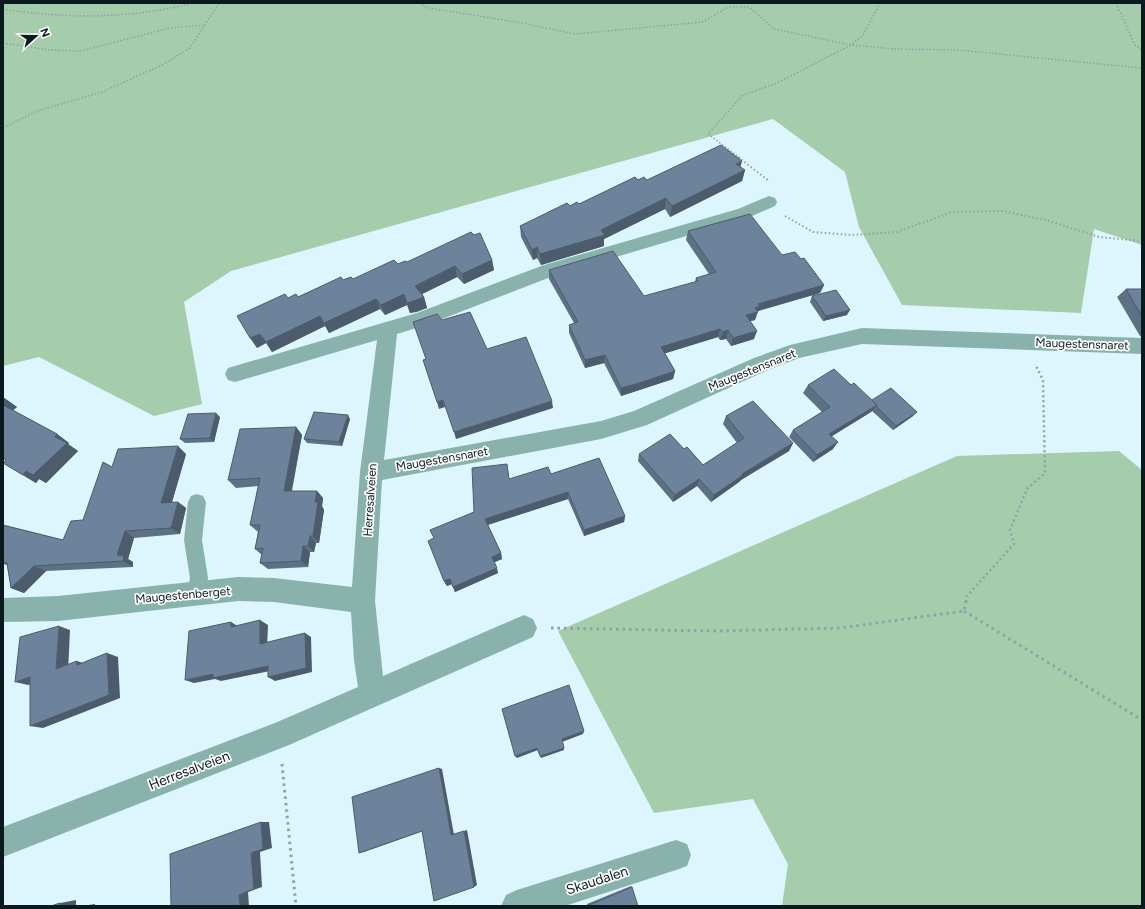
<svg xmlns="http://www.w3.org/2000/svg" width="1145" height="909" font-family="Figtree,sans-serif">
<style>
.green{fill:#a5ccab}
.lines{fill:none;stroke-linecap:round;stroke-linejoin:round}
.path-far3{stroke:#8ea3a9;stroke-width:1.5;stroke-dasharray:1.5 2;stroke-linecap:butt}
.path-far2{stroke:#8ea3a9;stroke-width:2;stroke-dasharray:1.5 2.5;stroke-linecap:butt}
.path-far1{stroke:#8ea3a9;stroke-width:2.5;stroke-dasharray:2 3;stroke-linecap:butt}
.path{stroke:#8ea3a9;stroke-width:3;stroke-dasharray:2.5 4;stroke-linecap:butt}
.lane{fill:#88b2ab;fill-rule:evenodd}
.street{fill:#88b2ab;fill-rule:evenodd}
.wall{fill:#5d7185}
.shaded-wall{fill:#4c5c6c}
.building{fill:#6c839b;stroke:#4c5c6c}
.labels{text-anchor:middle;stroke-width:3.5;stroke-linejoin:round;paint-order:stroke}
.street-label{font-size:12px;fill:#0a1a1e;stroke:#fdfdfd}
.near-street-label{font-size:14px;fill:#0a1a1e;stroke:#fdfdfd}
</style>
<rect width="100%" height="100%" fill="#ddf5fc"/>
<path class="green" d="M 3,3 L 1142,3 L 1142,245 L 1094,229 L 1081,313 L 902,305 L 859,227 L 845,172 L 773,119 L 231,271 L 184,302 L 202,404 L 154,416 L 39,357 L 3,366 Z
M 1119,451 L 1142,470 L 1142,906 L 782,906 L 788,864 L 753,799 L 654,813 L 558,631 L 957,456 Z"/>
<g class="lines">
<path class="path-far3" d="M 419,3 L 429,8 L 522,23 L 575,34 L 702,22 L 729,7 L 749,7 L 774,29 L 851,45 L 896,49 L 958,50 L 1142,68
M 1116,3 L 1135,45 L 1142,50
M 3,9 C 67,19 130,19 193,3
M 3,43 L 49,50 L 80,51 L 170,28 L 205,25
M 3,128 L 37,111 L 102,92 L 162,65 L 190,48 L 219,3
M 740,158 L 708,134 L 743,95 L 777,83 L 851,45 L 863,35 L 880,3"/>
<path class="path-far2" d="M 738,157 L 769,181
M 785,216 L 813,232 L 852,235 L 897,232 L 952,212 L 1003,211 L 1046,220 L 1099,237 L 1142,241"/>
<path class="path-far1" d="M 966,602 L 967,596 L 1014,544 L 1010,530 L 1027,489 L 1045,473 L 1043,380 L 1035,364"/>
<path class="path" d="M 964,611 L 1142,720
M 551,628 L 715,631 L 840,628 L 964,611 L 966,601
M 282,764 L 296,906"/>
<path class="lane" d="M 197,494 L 203,496 L 206,502 L 202,540 L 208,578 L 204,599 L 197,601 L 190,599 L 187,592 L 190,578 L 184,540 L 188,502 L 191,496 Z"/>
<path class="street" d="M 769,196 L 775,198 L 777,202 L 775,206 L 750,217 L 556,275 L 429,324 L 397,334 L 384,460 L 601,421 L 634,411 L 754,358 L 790,345 L 862,328 L 1142,338 L 1142,354 L 862,344 L 799,358 L 768,370 L 647,425 L 601,439 L 382,480 L 375,601 L 383,676 L 524,615 L 533,619 L 537,628 L 533,637 L 289,745 L 3,857 L 3,827 L 275,723 L 358,687 L 354,660 L 351,612 L 274,602 L 238,601 L 58,621 L 3,622 L 3,598 L 58,596 L 238,577 L 274,578 L 352,587 L 360,472 L 377,340 L 235,382 L 228,380 L 225,374 L 228,368 L 417,313 L 544,265 L 738,209 Z
M 676,840 L 687,844 L 691,855 L 687,866 L 676,870 L 565,906 L 501,906 L 506,895 L 517,890 Z"/>
</g>
<path class="wall" d="M 740,167 L 745,170 L 742,181 L 670,217 L 665,209 L 604,239 L 604,246 L 541,265 L 537,258 L 533,260 L 521,237 L 520,226 L 570,206 L 579,204 L 647,180 Z
M 688,231 L 782,255 L 801,259 L 824,285 L 820,293 L 758,311 L 755,320 L 750,321 L 754,339 L 731,346 L 726,339 L 720,340 L 718,337 L 665,353 L 675,371 L 673,379 L 621,396 L 604,363 L 585,368 L 569,333 L 569,325 L 574,323 L 549,279 L 549,270 L 644,296 L 695,282 L 696,278 L 709,274 L 686,240 Z
M 492,260 L 494,270 L 464,284 L 457,277 L 422,294 L 424,297 L 427,308 L 417,312 L 410,313 L 407,305 L 385,315 L 380,309 L 329,333 L 325,326 L 272,352 L 266,343 L 257,348 L 288,298 L 298,297 L 343,280 L 353,279 L 398,264 L 407,262 Z
M 1126,289 L 1142,289 L 1142,337 L 1140,336 L 1117,297 Z
M 812,296 L 847,315 L 823,321 L 810,302 Z
M 808,385 L 851,385 L 872,400 L 913,416 L 893,430 L 872,411 L 871,412 L 832,436 L 833,449 L 813,462 L 789,437 L 793,430 L 822,412 L 803,393 Z
M 3,397 L 17,407 L 13,410 L 57,434 L 69,443 L 68,444 L 78,451 L 46,483 L 39,479 L 36,483 L 3,463 L 6,460 L 3,459 Z
M 726,416 L 793,443 L 789,451 L 741,480 L 739,482 L 711,502 L 697,486 L 673,502 L 638,461 L 639,454 L 684,449 L 703,465 L 737,443 L 723,424 Z
M 220,417 L 214,442 L 185,443 L 180,439 Z
M 350,419 L 342,446 L 307,443 L 304,439 Z
M 296,427 L 302,435 L 292,491 L 317,491 L 323,498 L 322,506 L 324,510 L 319,543 L 316,543 L 314,552 L 310,552 L 308,567 L 268,569 L 260,563 L 262,555 L 255,549 L 258,532 L 250,525 L 258,486 L 236,488 L 228,480 Z
M 186,454 L 172,502 L 178,502 L 186,508 L 180,534 L 134,538 L 128,559 L 133,562 L 133,567 L 46,571 L 24,593 L 11,588 L 7,565 L 3,564 L 3,525 L 63,540 L 83,520 L 112,467 Z
M 508,471 L 509,479 L 551,474 L 625,516 L 624,522 L 584,536 L 568,499 L 488,525 L 501,553 L 502,559 L 494,562 L 498,573 L 455,592 L 452,584 L 447,586 L 444,581 L 434,538 L 474,512 Z
M 631,886 L 632,887 L 587,906 L 587,904 Z"/>
<path class="shaded-wall" d="M 742,161 L 739,172 L 736,164 Z
M 745,170 L 742,181 L 670,217 L 672,206 Z
M 666,198 L 665,209 L 604,239 L 604,246 L 541,265 L 540,254 L 601,230 Z
M 537,247 L 537,258 L 533,260 L 532,250 Z
M 492,260 L 494,270 L 464,284 L 462,274 Z
M 455,266 L 457,277 L 418,296 L 415,286 Z
M 824,285 L 820,293 L 758,311 L 755,320 L 743,323 L 746,315 L 755,308 L 758,304 Z
M 404,294 L 407,305 L 385,315 L 381,305 Z
M 424,297 L 427,308 L 410,313 L 407,303 Z
M 376,299 L 380,309 L 329,333 L 324,323 Z
M 850,310 L 847,315 L 823,321 L 826,316 Z
M 320,316 L 325,326 L 272,352 L 266,342 Z
M 720,329 L 718,337 L 660,355 L 661,347 Z
M 728,330 L 726,339 L 720,340 L 723,332 Z
M 757,331 L 754,339 L 731,346 L 733,338 Z
M 260,334 L 266,343 L 257,348 L 250,338 Z
M 605,355 L 604,363 L 585,368 L 585,360 Z
M 675,371 L 673,379 L 621,396 L 621,388 Z
M 4,398 L 17,407 L 11,412 L 3,406 L 3,399 Z
M 443,400 L 445,407 L 439,409 L 437,402 Z
M 552,401 L 553,408 L 456,439 L 454,432 Z
M 877,405 L 871,412 L 824,441 L 829,434 Z
M 917,412 L 913,416 L 893,430 L 896,426 Z
M 216,413 L 220,417 L 214,442 L 210,438 Z
M 348,415 L 350,419 L 342,446 L 339,442 Z
M 296,427 L 302,435 L 290,498 L 284,491 Z
M 57,434 L 69,443 L 68,444 L 78,451 L 46,483 L 33,475 L 55,437 Z
M 838,442 L 833,449 L 813,462 L 817,455 Z
M 793,443 L 789,451 L 741,480 L 739,482 L 711,502 L 714,495 L 742,474 Z
M 178,446 L 186,454 L 170,509 L 161,503 Z
M 26,471 L 39,479 L 36,483 L 23,475 Z
M 699,479 L 697,486 L 673,502 L 675,495 Z
M 317,491 L 323,498 L 322,506 L 324,510 L 319,543 L 313,536 L 315,502 Z
M 568,492 L 568,499 L 487,525 L 485,519 Z
M 178,502 L 186,508 L 180,534 L 171,528 Z
M 625,516 L 624,522 L 584,536 L 584,530 Z
M 125,531 L 134,538 L 128,559 L 133,562 L 133,567 L 123,561 L 117,555 Z
M 310,536 L 316,543 L 314,552 L 308,546 Z
M 303,546 L 310,552 L 308,567 L 301,561 Z
M 501,553 L 502,559 L 493,563 L 492,557 Z
M 34,566 L 46,571 L 24,593 L 11,588 Z
M 497,568 L 498,573 L 455,592 L 453,587 Z
M 450,579 L 452,584 L 447,586 L 444,581 Z
M 260,620 L 268,625 L 267,648 L 260,644 Z
M 231,622 L 239,627 L 231,627 Z
M 59,626 L 70,630 L 68,672 L 56,669 Z
M 305,633 L 311,637 L 312,672 L 275,681 L 268,677 Z
M 107,653 L 118,657 L 120,698 L 43,728 L 30,726 Z
M 77,661 L 88,665 L 77,665 Z
M 268,666 L 275,670 L 221,681 L 215,679 L 194,683 L 185,680 L 213,674 Z
M 30,677 L 43,680 L 28,685 L 15,682 Z
M 584,731 L 583,734 L 562,742 L 562,739 Z
M 537,748 L 538,750 L 517,758 L 515,756 Z
M 564,748 L 564,750 L 541,758 L 540,756 Z
M 439,768 L 442,769 L 454,835 L 451,835 Z
M 261,822 L 269,822 L 272,848 L 260,852 L 262,887 L 248,892 L 249,906 L 240,906 L 239,895 Z
M 426,830 L 364,852 L 359,853 L 422,831 Z
M 467,830 L 477,885 L 474,887 L 464,831 Z
M 76,900 L 76,906 L 60,906 L 60,903 Z
M 95,904 L 95,906 L 82,906 Z"/>
<path class="building" d="M 721,145 L 742,161 L 736,164 L 745,170 L 672,206 L 666,198 L 601,230 L 605,235 L 540,254 L 537,247 L 532,250 L 520,226 L 567,203 L 570,206 L 577,202 L 579,204 L 635,177 L 638,180 L 644,177 L 647,180 Z
M 750,214 L 782,255 L 795,252 L 801,259 L 804,258 L 824,285 L 758,304 L 760,306 L 755,308 L 758,312 L 746,315 L 757,331 L 733,338 L 728,330 L 723,332 L 720,329 L 661,347 L 675,371 L 636,384 L 621,388 L 605,355 L 585,360 L 569,325 L 578,322 L 549,270 L 613,251 L 644,296 L 698,281 L 696,278 L 716,272 L 688,231 Z
M 471,232 L 474,235 L 480,233 L 492,260 L 462,274 L 455,266 L 415,286 L 424,297 L 413,301 L 407,303 L 404,294 L 381,305 L 376,299 L 324,323 L 320,316 L 266,342 L 260,334 L 250,338 L 237,316 L 285,294 L 288,298 L 296,294 L 298,297 L 341,277 L 343,280 L 351,277 L 353,279 L 394,260 L 398,264 L 405,261 L 407,262 Z
M 1126,289 L 1142,289 L 1142,316 Z
M 836,290 L 850,310 L 826,316 L 812,296 Z
M 470,312 L 487,349 L 526,337 L 552,401 L 454,432 L 443,400 L 437,402 L 423,360 L 426,359 L 413,322 L 437,314 L 442,320 Z
M 834,369 L 851,385 L 854,383 L 877,405 L 829,434 L 838,442 L 817,455 L 793,430 L 830,407 L 808,385 Z
M 891,388 L 917,412 L 896,426 L 876,406 L 877,405 L 872,400 Z
M 753,401 L 793,443 L 742,474 L 743,475 L 714,495 L 699,479 L 675,495 L 639,454 L 670,434 L 684,449 L 687,447 L 703,465 L 744,438 L 726,416 Z
M 3,405 L 57,434 L 55,437 L 67,443 L 33,475 L 26,471 L 23,475 L 3,463 L 6,460 L 3,458 Z
M 314,412 L 348,415 L 339,442 L 304,439 Z
M 216,413 L 210,438 L 180,439 L 188,414 Z
M 296,427 L 284,491 L 317,491 L 315,502 L 318,502 L 313,536 L 310,536 L 308,546 L 303,546 L 301,561 L 260,563 L 263,548 L 255,549 L 260,525 L 250,525 L 260,478 L 228,480 L 240,429 Z
M 178,446 L 161,503 L 178,502 L 171,528 L 125,531 L 117,555 L 124,556 L 123,561 L 34,566 L 11,588 L 7,563 L 3,562 L 3,525 L 63,540 L 71,521 L 83,520 L 103,462 L 112,467 L 118,449 Z
M 599,458 L 625,516 L 584,530 L 568,492 L 485,519 L 501,553 L 492,557 L 497,568 L 453,587 L 450,579 L 444,581 L 428,541 L 434,538 L 430,530 L 474,512 L 472,468 L 507,464 L 509,479 L 548,467 L 551,474 Z
M 260,620 L 260,644 L 305,633 L 306,668 L 268,677 L 268,666 L 213,678 L 213,674 L 185,680 L 189,631 L 231,622 L 231,627 Z
M 59,626 L 56,669 L 77,661 L 77,665 L 107,653 L 109,695 L 30,726 L 30,677 L 15,682 L 20,637 Z
M 569,685 L 584,731 L 562,739 L 564,748 L 540,756 L 537,748 L 515,756 L 502,709 Z
M 439,768 L 451,835 L 464,831 L 474,887 L 434,901 L 422,831 L 359,853 L 352,797 Z
M 261,822 L 263,849 L 251,853 L 254,889 L 239,895 L 240,906 L 171,906 L 170,854 Z
M 632,887 L 638,906 L 587,906 Z
M 60,903 L 60,906 L 51,906 Z"/>
<g class="labels">
<g class="street-label">
<text transform="translate(1082 344) rotate(2)" y="4">Maugestensnaret</text>
<text transform="translate(752 370) rotate(-22)" y="4">Maugestensnaret</text>
<text transform="translate(442 459) rotate(-10)" y="4">Maugestensnaret</text>
<text transform="translate(370 500) rotate(-86)" y="4">Herresalveien</text>
<text transform="translate(183 595) rotate(-5)" y="4">Maugestenberget</text>
</g>
<g class="near-street-label">
<text transform="translate(189 770) rotate(-21)" y="5">Herresalveien</text>
<text transform="translate(597 880) rotate(-18)" y="5">Skaudalen</text>
</g>
</g>
<rect width="1145" height="909" fill="none" stroke="#0a1a1e" stroke-width="8"/>
<g transform="translate(36 36) rotate(69)" stroke="#fdfdfd" stroke-width="3" paint-order="stroke">
<path d="M0-3L7 15L0 10L-7 15Z" fill="#0a1a1e"/>
<text y="-6" font-size="11" font-weight="bold" text-anchor="middle" fill="#0a1a1e">N</text>
</g>
</svg>
